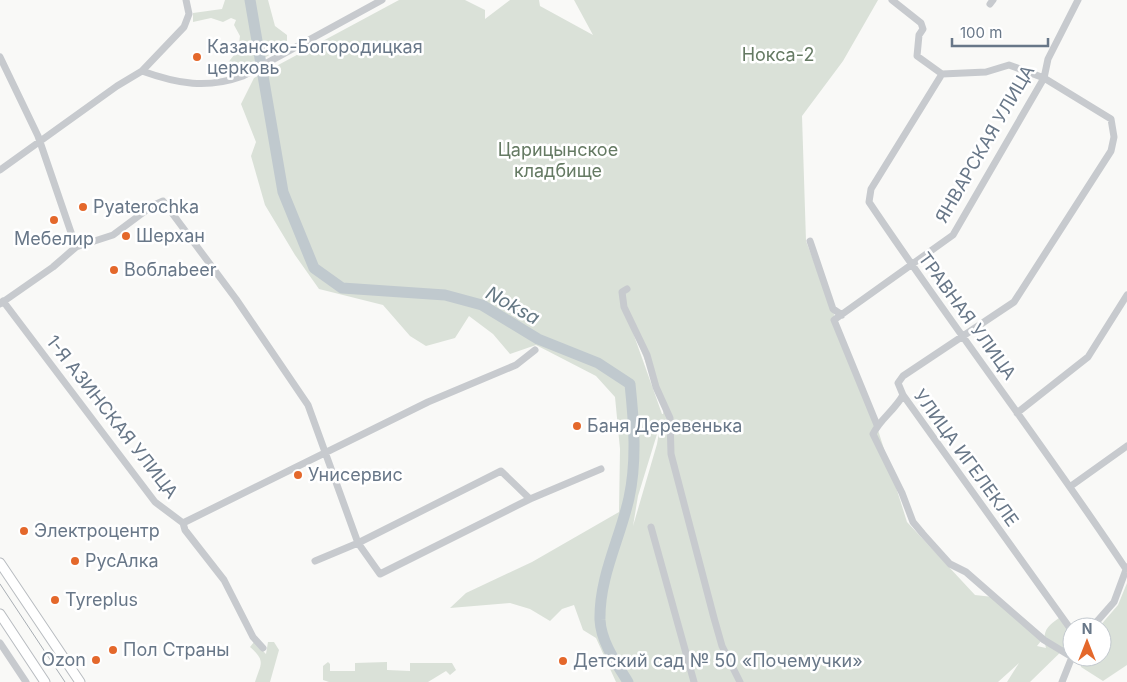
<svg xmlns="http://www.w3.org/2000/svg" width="1127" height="682" font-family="Inter,sans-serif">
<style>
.green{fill:#dae1d8;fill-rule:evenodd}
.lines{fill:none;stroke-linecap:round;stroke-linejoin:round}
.river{stroke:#c0c9ce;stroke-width:11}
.major-casing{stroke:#b8bcc0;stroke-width:11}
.minor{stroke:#c7cace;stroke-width:7}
.major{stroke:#fff;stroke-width:9}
.tram{stroke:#a7adb3;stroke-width:1}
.poi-dot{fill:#e4682b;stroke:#fff;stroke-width:2}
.labels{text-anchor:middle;stroke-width:5;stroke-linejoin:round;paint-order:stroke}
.poi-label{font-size:18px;fill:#687788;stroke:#fff;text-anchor:start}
.park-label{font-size:18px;fill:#657a63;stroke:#fff}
.street-label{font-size:18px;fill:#687788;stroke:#fff}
.water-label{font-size:19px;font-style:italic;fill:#647783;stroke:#fff}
</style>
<rect width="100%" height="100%" fill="#f9f9f7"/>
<path class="green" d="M 225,0 L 268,0 L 275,26 L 287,35 L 287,45 L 234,75 L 223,75 L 223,69 L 234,55 L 232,46 L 239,43 L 240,36 L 234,25 L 236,20 L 231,18 L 223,22 L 211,18 L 193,22 L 193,13 L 222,9 Z
M 399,0 L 465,0 L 485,10 L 485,19 L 510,0 L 539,0 L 540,6 L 593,35 L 574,0 L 878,0 L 843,61 L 802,116 L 806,241 L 878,430 L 907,522 L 975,595 L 993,597 L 1041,641 L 1037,646 L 1046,648 C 1042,632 1046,627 1059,618 L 1072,635 L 1072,641 L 1030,682 L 1007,682 L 1019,663 L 998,682 L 616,682 L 596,638 L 583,630 L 574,605 L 562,609 L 550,621 L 530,609 L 510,603 L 450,608 L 466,593 L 532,562 L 619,512 L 620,449 L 615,397 L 596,376 L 536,345 L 510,354 L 493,334 L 469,316 L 455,338 L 426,346 L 410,336 L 383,305 L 319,289 L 295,255 L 265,205 L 251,156 L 256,142 L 241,104 L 254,78 ZM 626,313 L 664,408 L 663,414 L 662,414 ZM 661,421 L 657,444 L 633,526 L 638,496 Z
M 1127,583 L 1127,665 L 1103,681 L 1081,667 L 1080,657 L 1102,657 L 1102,647 L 1108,642 L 1102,632 L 1102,627 L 1099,627 L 1118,605 Z
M 254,642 L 266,654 L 268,642 L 274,642 L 279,650 L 270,682 L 255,682 C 261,663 266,661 250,647 Z
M 328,662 L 330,664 L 330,671 L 355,671 L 355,663 L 387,662 L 387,670 L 410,671 L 410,663 L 452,663 L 456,670 L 450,675 L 446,671 L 428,682 L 329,682 L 323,680 L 323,666 Z"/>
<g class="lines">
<path class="river" d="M 250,0 L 283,192 L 314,268 L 342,288 L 445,295 L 482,305 L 538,339 L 598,363 L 630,384 C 634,422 637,461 629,498 C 620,539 599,577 600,620 C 601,642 617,664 628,682"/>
<g class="major-casing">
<path id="major" d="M 0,563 L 80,682
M 0,614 L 45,682"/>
</g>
<path class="minor" d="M 892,0 L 921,23 L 923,29 L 919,35 L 917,56 L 942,74 L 986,72 L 1009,65 L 1044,78 L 1111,119 L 1114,137 L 1111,151 L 1014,302 L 903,376 L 898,383 L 903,395 L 1072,631
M 990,4 L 993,0
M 0,57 L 38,136 L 76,247
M 142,71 L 184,27 L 189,14 L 186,0
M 942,74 L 871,189 L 869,202 C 952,326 1043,444 1126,569
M 0,170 L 117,86 L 142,71 C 178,84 207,89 243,76 L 382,0
M 810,241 L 833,309 L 842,315
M 627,289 L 622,292 L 624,307 L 647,355 L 656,387 L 670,418 L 671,454 L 714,618 L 722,646 L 740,682
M 3,301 L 155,502 L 183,523 L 185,530 L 224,580 L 253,637 L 263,648
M 0,304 L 53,267 L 76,247 L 113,235 L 152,206 L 163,201 L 236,299 L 308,405 L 358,543 L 380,574 L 530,499 L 601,469
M 903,395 C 895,410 880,419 873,434 L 902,493 L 913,522 L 923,534 L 950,564 L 966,572 L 1044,640 L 1072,657
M 1017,413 L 1088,357 L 1127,295
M 877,425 L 834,320 L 953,235 L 1044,78 L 1048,59 L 1078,0
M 1071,486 L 1127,446
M 183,523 L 428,402 L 516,365 L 535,350
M 651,527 L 694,682
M 315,561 L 358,543 L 501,471 L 530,499
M 1092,627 L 1114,602 L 1127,567
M 0,643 L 26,682
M 1062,682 L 1072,657"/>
<use href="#major" class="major"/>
<path class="tram" d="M 0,584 L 65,682"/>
</g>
<g class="poi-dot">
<circle cx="197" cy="57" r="5"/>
<circle cx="83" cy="207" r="5"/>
<circle cx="54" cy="220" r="5"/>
<circle cx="126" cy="236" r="5"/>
<circle cx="114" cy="270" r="5"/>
<circle cx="577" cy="426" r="5"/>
<circle cx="298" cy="475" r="5"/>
<circle cx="24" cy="531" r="5"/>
<circle cx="75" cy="561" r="5"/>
<circle cx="55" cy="600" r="5"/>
<circle cx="113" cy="650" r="5"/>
<circle cx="96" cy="660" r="5"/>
<circle cx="563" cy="661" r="5"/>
</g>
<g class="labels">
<g class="poi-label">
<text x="207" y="53">Казанско-Богородицкая<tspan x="207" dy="21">церковь</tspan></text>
<text x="93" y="213">Pyaterochka</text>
<text x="136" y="242">Шерхан</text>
<text x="54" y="245" text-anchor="middle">Мебелир</text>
<text x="124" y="276">Воблаbeer</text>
<text x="587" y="432">Баня Деревенька</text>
<text x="308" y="481">Унисервис</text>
<text x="34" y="537">Электроцентр</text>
<text x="85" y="567">РусАлка</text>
<text x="65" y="606">Tyreplus</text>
<text x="123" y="656">Пол Страны</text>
<text x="86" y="666" text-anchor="end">Ozon</text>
<text x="573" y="667">Детский сад № 50 «Почемучки»</text>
</g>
<g class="park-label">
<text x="778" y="61">Нокса-2</text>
<text x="558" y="156">Царицынское<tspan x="558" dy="21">кладбище</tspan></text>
</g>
<g class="street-label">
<text transform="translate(985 144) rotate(-60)" y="6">ЯНВАРСКАЯ УЛИЦА</text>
<text transform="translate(967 316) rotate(54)" y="6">ТРАВНАЯ УЛИЦА</text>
<text transform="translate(112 417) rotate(52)" y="6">1-Я АЗИНСКАЯ УЛИЦА</text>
<text transform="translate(966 458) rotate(54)" y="6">УЛИЦА ИГЕЛЕКЛЕ</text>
</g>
<g class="water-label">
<text transform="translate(513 305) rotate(29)" y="7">Noksa</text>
</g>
</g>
<g transform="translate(1087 642)"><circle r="24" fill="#ffffff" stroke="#c3c9cf"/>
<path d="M0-4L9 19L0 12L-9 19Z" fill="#e4682b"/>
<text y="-8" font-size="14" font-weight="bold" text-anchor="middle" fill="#687788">N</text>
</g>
<path d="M952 38v8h96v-8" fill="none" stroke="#687788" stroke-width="2.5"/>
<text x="960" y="38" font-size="15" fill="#687788" stroke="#ffffff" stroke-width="4" paint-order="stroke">100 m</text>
</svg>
